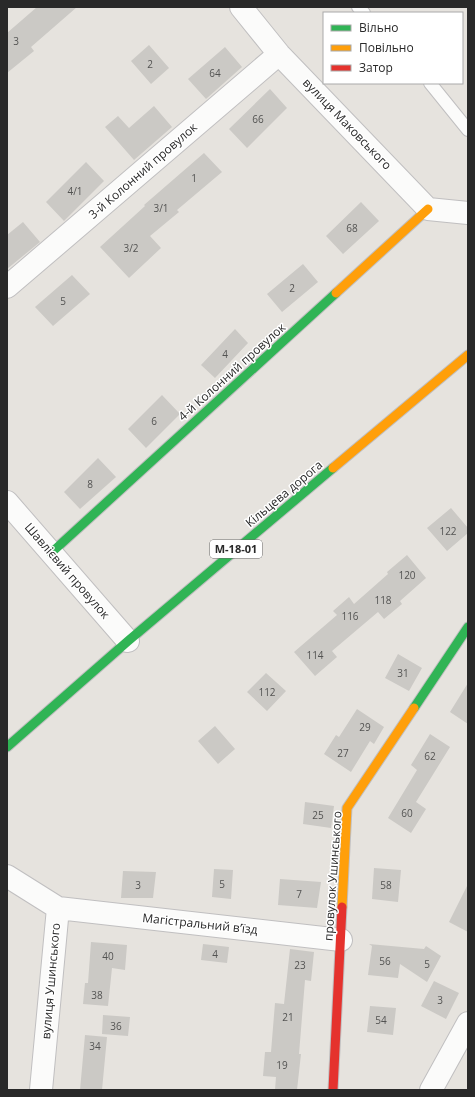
<svg xmlns="http://www.w3.org/2000/svg" width="475" height="1097" font-family="'Open Sans',sans-serif">
<style>
.building{fill:#cbc9c5}
.lines{fill:none;stroke-linecap:round;stroke-linejoin:round}
.lane-casing{stroke:#c0bfc0;stroke-width:14}
.street-casing{stroke:#c0bfc0;stroke-width:24}
.fast-casing{stroke:#c0bfc0;stroke-width:11}
.slow-casing{stroke:#c0bfc0;stroke-width:11}
.jam-casing{stroke:#c0bfc0;stroke-width:11}
.lane{stroke:#fbfbfa;stroke-width:12}
.street{stroke:#fbfbfa;stroke-width:22}
.fast{stroke:#30b455;stroke-width:9}
.slow{stroke:#ff9f0a;stroke-width:9}
.jam{stroke:#e5322d;stroke-width:9}
.labels{text-anchor:middle;stroke-width:3;stroke-linejoin:round;paint-order:stroke}
.number-label{font-size:10px;fill:#535352}
.shield{fill:#fff;stroke:#696969;stroke-width:1}
.shield-label{font-size:11px;font-weight:bold;fill:#292929}
.street-label{font-size:12px;fill:#292929;stroke:#fff}
</style>
<rect width="100%" height="100%" fill="#e6e3de"/>
<path class="building" d="M 37,7 L 77,7 L 31,47 L 34,51 L 7,73 L 7,33 Z
M 149,45 L 169,68 L 151,84 L 131,61 Z
M 225,47 L 242,67 L 206,99 L 188,79 Z
M 270,89 L 287,108 L 247,148 L 229,129 Z
M 154,106 L 172,127 L 134,160 L 105,127 L 118,116 L 129,128 Z
M 204,153 L 222,172 L 177,210 L 179,212 L 150,236 L 161,248 L 129,278 L 100,247 L 145,206 L 144,205 Z
M 86,162 L 104,181 L 64,221 L 46,202 Z
M 361,202 L 379,221 L 343,254 L 326,236 Z
M 23,222 L 40,242 L 7,269 L 7,235 Z
M 303,264 L 318,282 L 282,312 L 267,294 Z
M 72,275 L 90,294 L 53,326 L 35,307 Z
M 235,329 L 248,343 L 215,378 L 201,365 Z
M 162,395 L 180,414 L 146,448 L 128,429 Z
M 98,458 L 116,477 L 80,509 L 64,492 Z
M 451,508 L 468,528 L 468,533 L 447,551 L 427,528 Z
M 407,555 L 426,578 L 400,601 L 402,604 L 384,619 L 378,612 L 332,651 L 337,657 L 315,676 L 294,652 L 337,615 L 333,611 L 349,597 L 354,604 L 388,574 L 387,572 Z
M 398,654 L 422,668 L 409,691 L 385,678 Z
M 266,673 L 286,691 L 267,711 L 247,692 Z
M 468,683 L 468,724 L 450,712 Z
M 357,709 L 384,727 L 374,744 L 370,741 L 351,772 L 324,754 L 336,735 L 339,737 Z
M 215,726 L 235,749 L 218,764 L 198,741 Z
M 430,734 L 450,747 L 416,802 L 426,809 L 411,833 L 388,818 L 417,770 L 411,765 Z
M 305,802 L 334,806 L 331,828 L 303,824 Z
M 374,868 L 401,870 L 398,902 L 372,899 Z
M 214,869 L 233,870 L 231,899 L 212,897 Z
M 123,871 L 156,872 L 153,898 L 121,898 Z
M 280,879 L 321,882 L 317,908 L 278,905 Z
M 468,884 L 468,932 L 449,922 Z
M 91,942 L 127,945 L 125,970 L 112,968 L 108,1006 L 83,1004 L 85,983 L 88,983 Z
M 203,944 L 229,947 L 227,963 L 201,960 Z
M 369,944 L 424,949 L 426,946 L 441,956 L 427,982 L 400,964 L 398,978 L 368,975 L 372,946 Z
M 290,949 L 314,952 L 311,981 L 305,980 L 299,1054 L 301,1054 L 297,1090 L 275,1090 L 276,1077 L 263,1076 L 265,1052 L 271,1052 L 275,1003 L 284,1004 Z
M 434,981 L 459,993 L 446,1019 L 421,1006 Z
M 370,1006 L 396,1008 L 393,1035 L 367,1032 Z
M 103,1015 L 130,1017 L 128,1036 L 102,1034 Z
M 85,1035 L 107,1037 L 102,1090 L 80,1090 Z"/>
<g class="lines">
<g class="lane-casing">
<path id="lane" d="M 358,7 L 364,13
M 430,83 L 468,130"/>
</g>
<g class="street-casing">
<path id="street" d="M 241,7 L 279,54 L 428,209 L 468,213
M 7,287 L 279,54
M 7,502 L 128,641
M 7,876 L 58,908 L 41,1090
M 58,908 L 341,940
M 431,1090 L 468,1023"/>
</g>
<g class="fast-casing">
<path id="fast" d="M 51,553 L 336,293
M 414,708 L 468,627
M 7,747 L 128,641 L 333,468"/>
</g>
<g class="slow-casing">
<path id="slow" d="M 336,293 L 428,209
M 333,468 L 468,355
M 342,907 L 347,808 L 414,708"/>
</g>
<g class="jam-casing">
<path id="jam" d="M 333,1090 L 342,907"/>
</g>
<use href="#lane" class="lane"/>
<use href="#street" class="street"/>
<use href="#fast" class="fast"/>
<use href="#slow" class="slow"/>
<use href="#jam" class="jam"/>
</g>
<g class="labels">
<g class="number-label">
<text x="16" y="45">3</text>
<text x="150" y="68">2</text>
<text x="215" y="77">64</text>
<text x="258" y="123">66</text>
<text x="194" y="182">1</text>
<text x="75" y="195">4/1</text>
<text x="161" y="212">3/1</text>
<text x="352" y="232">68</text>
<text x="131" y="252">3/2</text>
<text x="292" y="292">2</text>
<text x="63" y="305">5</text>
<text x="225" y="358">4</text>
<text x="154" y="425">6</text>
<text x="90" y="488">8</text>
<text x="448" y="535">122</text>
<text x="407" y="579">120</text>
<text x="383" y="604">118</text>
<text x="350" y="620">116</text>
<text x="315" y="659">114</text>
<text x="403" y="677">31</text>
<text x="267" y="696">112</text>
<text x="365" y="731">29</text>
<text x="343" y="757">27</text>
<text x="430" y="760">62</text>
<text x="407" y="817">60</text>
<text x="318" y="819">25</text>
<text x="222" y="888">5</text>
<text x="138" y="889">3</text>
<text x="386" y="889">58</text>
<text x="299" y="898">7</text>
<text x="215" y="958">4</text>
<text x="108" y="960">40</text>
<text x="385" y="965">56</text>
<text x="427" y="968">5</text>
<text x="300" y="969">23</text>
<text x="97" y="999">38</text>
<text x="440" y="1004">3</text>
<text x="288" y="1021">21</text>
<text x="381" y="1024">54</text>
<text x="116" y="1030">36</text>
<text x="95" y="1050">34</text>
<text x="282" y="1069">19</text>
</g>
<rect class="shield" x="210" y="540" width="52" height="18" rx="3"/>
<g class="shield-label">
<text x="236" y="553">М-18-01</text>
</g>
<g class="street-label">
<text transform="translate(347 124) rotate(46)" y="4">вулиця Маковського</text>
<text transform="translate(143 171) rotate(-41)" y="4">3-й Колонний провулок</text>
<text transform="translate(232 372) rotate(-42)" y="4">4-й Колонний провулок</text>
<text transform="translate(284 494) rotate(-40)" y="4">Кільцева дорога</text>
<text transform="translate(67 571) rotate(49)" y="4">Шавлієвий провулок</text>
<text transform="translate(333 876) rotate(-86)" y="4">провулок Ушинського</text>
<text transform="translate(200 924) rotate(6)" y="4">Магістральний в’їзд</text>
<text transform="translate(51 981) rotate(-85)" y="4">вулиця Ушинського</text>
</g>
</g>
<rect width="475" height="1097" fill="none" stroke="#292929" stroke-width="16"/>
<rect x="323" y="12" width="140" height="72" fill="#ffffff" stroke="#a9a9a9"/>
<rect x="331" y="25" width="20" height="6" fill="#30b455" stroke="#a9a9a9"/>
<text x="359" y="32" font-size="12" fill="#292929">Вільно</text>
<rect x="331" y="45" width="20" height="6" fill="#ff9f0a" stroke="#a9a9a9"/>
<text x="359" y="52" font-size="12" fill="#292929">Повільно</text>
<rect x="331" y="65" width="20" height="6" fill="#e5322d" stroke="#a9a9a9"/>
<text x="359" y="72" font-size="12" fill="#292929">Затор</text>
</svg>
